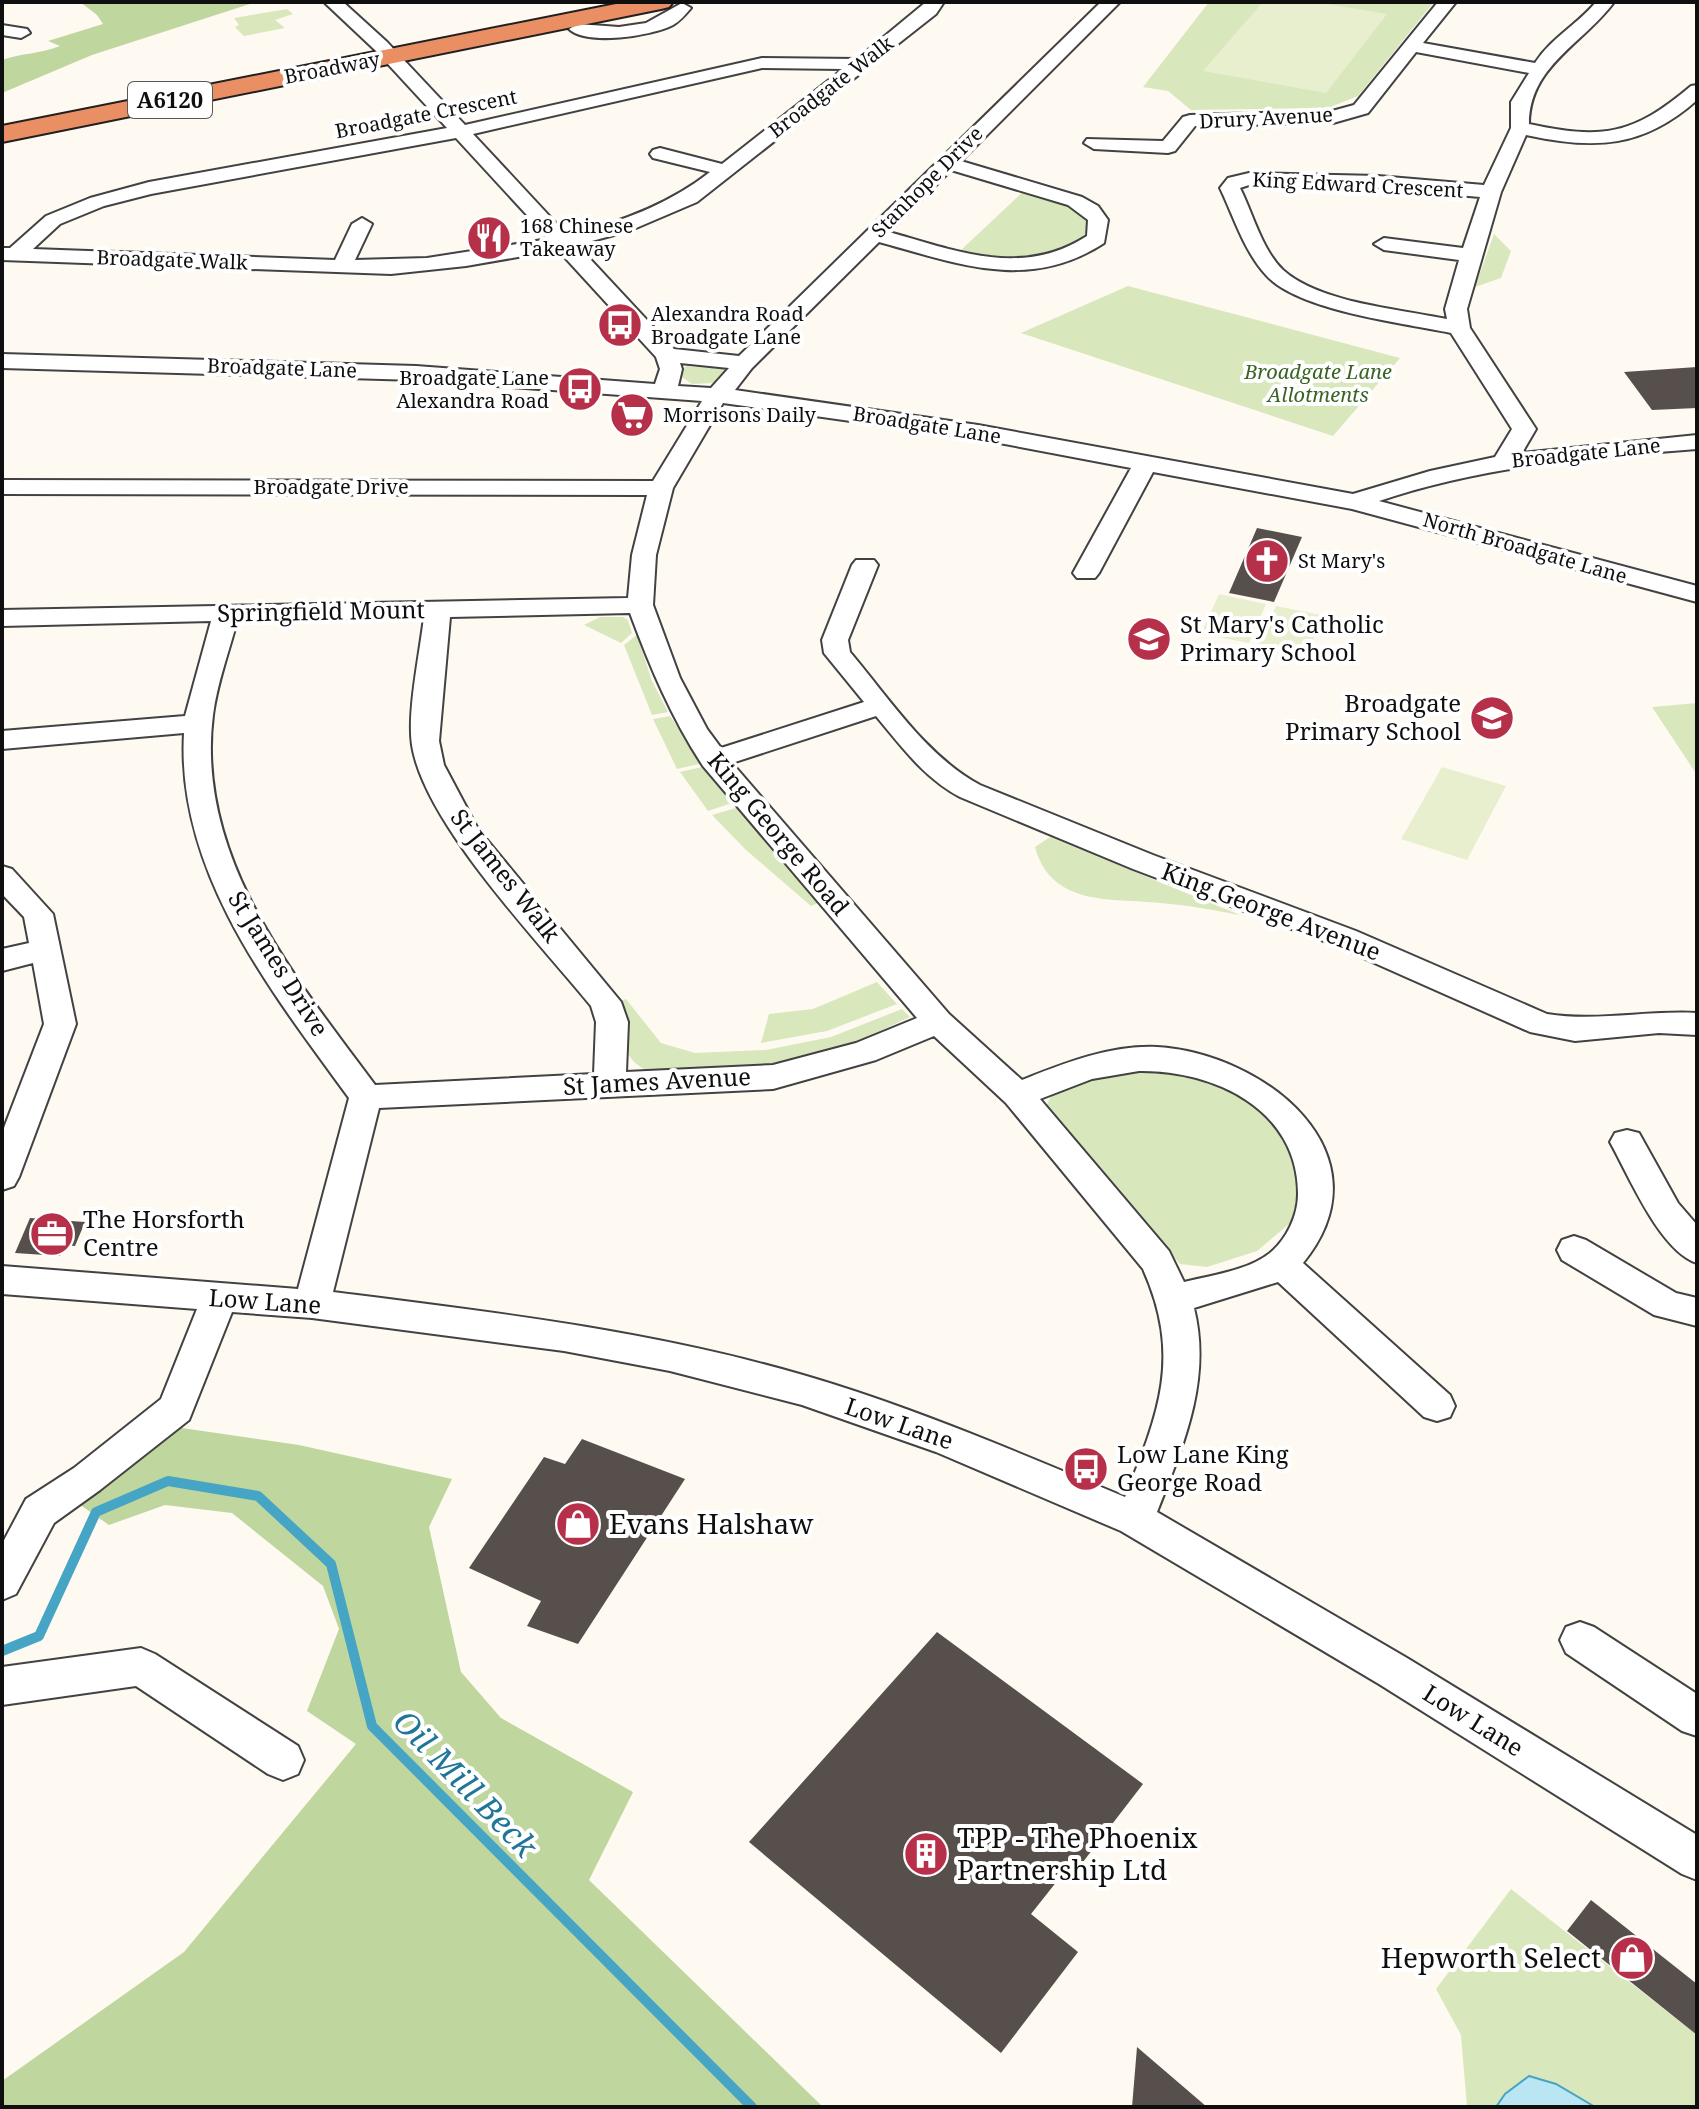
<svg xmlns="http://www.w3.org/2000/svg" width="1699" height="2109" font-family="'Noto Serif',serif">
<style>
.green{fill:#d9e7bd}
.forest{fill:#bfd79e}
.pitch{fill:#e8efcf}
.water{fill:#bae5f2;stroke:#46a4c4;stroke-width:2}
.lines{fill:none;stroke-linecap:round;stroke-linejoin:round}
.stream{stroke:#46a4c4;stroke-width:10}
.building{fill:#574f4c}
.minor-casing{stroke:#424242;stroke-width:4}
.highway-casing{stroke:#202020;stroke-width:4}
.minor{fill:#fff;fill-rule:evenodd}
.highway{fill:#ea8e64;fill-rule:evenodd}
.labels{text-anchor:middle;stroke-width:8;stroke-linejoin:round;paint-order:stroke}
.far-street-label{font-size:20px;fill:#0f0f0f;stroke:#fff}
.far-poi-label{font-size:20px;fill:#0f0f0f;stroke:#fff;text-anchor:start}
.far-park-label{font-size:20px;font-style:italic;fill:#396323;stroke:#fff}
.shield{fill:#fff;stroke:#575757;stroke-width:2}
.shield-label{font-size:22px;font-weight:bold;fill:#0f0f0f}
.street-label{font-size:24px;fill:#0f0f0f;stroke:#fff}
.poi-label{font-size:24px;fill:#0f0f0f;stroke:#fff;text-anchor:start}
.near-poi-label{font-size:28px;fill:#0f0f0f;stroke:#fff;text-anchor:start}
.near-water-label{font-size:32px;font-style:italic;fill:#207699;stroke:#fff}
</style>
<rect width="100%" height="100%" fill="#fefaf2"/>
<path class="green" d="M 1209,2 L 1434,2 L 1358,96 L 1328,108 L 1191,110 L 1168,91 L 1143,87 Z
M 287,9 L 293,14 L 275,20 L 285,28 L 244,36 L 235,27 L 239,25 L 234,18 Z
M 1027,188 C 1049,196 1085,202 1088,230 C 1060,270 1001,261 960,251 Z
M 1494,234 L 1511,251 L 1501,278 L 1475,287 Z
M 1128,286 L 1400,358 L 1333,436 L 1021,333 Z
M 686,366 L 725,369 L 726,373 L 714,383 L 692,384 L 682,377 L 682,371 Z
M 600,617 L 623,617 L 628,620 L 632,633 L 621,643 L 584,625 Z
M 637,635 L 652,681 L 668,712 L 652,715 L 624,645 Z
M 1697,703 L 1697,775 L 1652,707 Z
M 670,716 L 703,763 L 677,769 L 653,719 Z
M 706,766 L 735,802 L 708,811 L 680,772 Z
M 739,807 L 823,901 L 811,906 L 745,849 L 712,815 Z
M 1050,837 L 1240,915 C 1213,910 1187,905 1160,903 C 1112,898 1051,907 1035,847 Z
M 877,982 L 897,1004 L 827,1031 L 761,1043 L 769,1014 L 813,1009 Z
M 626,999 L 661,1043 L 695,1053 L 766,1050 L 831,1037 L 902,1009 L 910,1017 L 830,1054 L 785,1064 L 647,1071 C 612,1052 633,1032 620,1001 Z
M 1141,1066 L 1192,1072 L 1237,1089 L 1273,1119 L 1291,1149 L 1305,1185 L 1294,1220 L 1257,1251 L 1207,1267 L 1180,1264 L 1046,1106 L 1055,1089 L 1096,1073 Z
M 1511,1889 L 1697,2035 L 1697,2107 L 1467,2107 L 1461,2035 L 1436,1989 Z"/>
<path class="forest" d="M 80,2 L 256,2 L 92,55 L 2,93 L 2,60 C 21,53 41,54 60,46 L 48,41 L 103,24 L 97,15 Z
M 175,1427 L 299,1445 L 452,1479 L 429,1527 L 461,1672 L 501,1718 L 633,1792 L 589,1880 L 823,2107 L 2,2107 L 2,2081 L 184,1952 L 356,1744 L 307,1711 L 339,1629 L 323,1586 L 232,1513 L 165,1505 L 109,1525 L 76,1502 Z"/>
<path class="pitch" d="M 1263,2 L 1315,2 L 1387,14 L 1326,93 L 1203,71 Z
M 1219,594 L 1266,604 L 1249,643 L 1201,634 Z
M 1276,606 L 1326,616 L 1307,652 L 1257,645 Z
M 1442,767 L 1506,786 L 1467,860 L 1401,839 Z"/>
<path class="water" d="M 1529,2076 L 1556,2084 L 1595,2107 L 1496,2107 L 1505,2094 Z"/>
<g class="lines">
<path class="stream" d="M 2,1651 L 39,1636 L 96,1512 L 168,1481 L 258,1496 L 331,1564 L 372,1726 L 752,2107"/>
</g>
<path class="building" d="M 1697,367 L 1697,408 L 1652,410 L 1624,372 Z
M 1257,528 L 1302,537 L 1274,602 L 1229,593 Z
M 30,1218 L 85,1222 L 75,1246 L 64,1245 L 60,1256 L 15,1253 Z
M 582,1439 L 685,1479 L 578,1644 L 527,1626 L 541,1601 L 469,1568 L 544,1457 L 565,1464 Z
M 937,1632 L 1143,1784 L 1076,1871 L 1069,1866 L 1031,1914 L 1078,1952 L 1001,2053 L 749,1842 Z
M 1591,1900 L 1697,1984 L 1697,2035 L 1567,1931 Z
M 1137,2047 L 1207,2107 L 1132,2107 Z"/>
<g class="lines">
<g class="minor-casing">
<path id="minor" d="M 324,2 L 343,2 L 387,42 L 465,125 L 762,58 L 857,59 L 926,2 L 944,2 L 936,14 L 697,202 L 629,231 L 577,245 L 674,349 L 739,356 L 1101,2 L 1120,2 L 961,161 L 1082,197 L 1098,206 L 1108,220 L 1104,243 C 1029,292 959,264 879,242 L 752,368 L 735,390 L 978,425 L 1353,494 L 1430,471 L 1495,457 L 1512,429 L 1451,333 C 1404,323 1298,311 1266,275 C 1244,251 1234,217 1220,188 L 1228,178 L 1249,173 L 1378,176 L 1484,185 L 1511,128 L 1511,102 L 1529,73 L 1416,52 L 1368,113 L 1333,123 L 1195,126 L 1175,151 L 1168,153 L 1094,149 L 1084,143 L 1087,139 L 1163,141 L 1183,117 L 1190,115 L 1332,111 L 1354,105 L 1438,2 L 1456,2 L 1423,43 L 1535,63 C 1551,38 1577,25 1596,2 L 1614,2 C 1583,44 1529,66 1529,124 C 1603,140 1633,135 1691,86 L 1697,85 L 1697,100 C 1643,148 1595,150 1526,135 L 1501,192 L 1467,309 L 1470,328 L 1536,429 L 1522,453 L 1697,435 L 1697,449 C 1590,457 1482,466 1379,501 L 1697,586 L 1697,602 L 1352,509 L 1153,472 L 1099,573 L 1095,578 L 1077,578 L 1073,573 L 1131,468 L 978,439 L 723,403 L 673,488 L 656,555 L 653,605 L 680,678 L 707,729 L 721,748 L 864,702 L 824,653 L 822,640 L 852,565 L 856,560 L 874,560 L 878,565 L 848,640 L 850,652 C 889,698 926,756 980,785 L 1153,855 L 1356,931 L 1547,1014 C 1596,1022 1647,1010 1697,1013 L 1697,1035 L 1659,1033 L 1575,1041 L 1530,1032 L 1334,945 L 1133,869 L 960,797 C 924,778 902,747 876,716 L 732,763 L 949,1014 L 1022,1080 C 1065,1063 1110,1045 1157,1047 C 1264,1053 1392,1154 1303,1263 L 1450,1395 L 1455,1406 L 1450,1417 L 1437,1421 L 1424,1417 L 1278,1282 L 1194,1308 C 1212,1380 1183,1446 1157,1512 L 1407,1658 L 1697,1835 L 1697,1880 L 1682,1874 L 1379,1684 L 1121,1531 L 936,1452 L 802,1405 L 670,1371 L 564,1351 L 312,1318 L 232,1312 L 189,1420 L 100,1490 L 54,1523 L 16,1594 L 2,1600 L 2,1544 L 26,1499 L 74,1468 L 161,1399 L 197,1309 L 2,1294 L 2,1266 L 298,1289 L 349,1098 C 271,991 176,872 184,733 L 2,749 L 2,731 L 185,716 L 211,621 L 2,626 L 2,610 L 628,598 L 632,555 L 647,495 L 2,494 L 2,480 L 653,481 L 702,401 L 416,380 L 2,368 L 2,354 L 416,366 L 655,384 L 660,369 L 656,357 L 558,250 L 466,266 L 391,274 L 2,260 L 2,248 L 10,248 L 46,216 L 90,198 L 149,182 L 447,128 L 375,50 ZM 762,68 L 843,69 L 722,164 L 660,148 L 653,150 L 650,154 L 653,158 L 710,172 C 668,205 619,223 567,235 L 473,134 ZM 456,138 L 549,239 L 427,258 L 355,260 L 372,224 L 362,218 L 352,224 L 335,260 L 33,249 L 60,224 L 104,206 L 151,194 ZM 951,170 L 1068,205 L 1088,220 L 1087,236 C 1022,278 957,251 889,232 ZM 1249,185 L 1378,188 L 1480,197 L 1463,248 L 1384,238 L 1374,244 L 1384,250 L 1459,260 L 1445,309 L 1447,319 C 1399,309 1320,303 1283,270 C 1262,250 1253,214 1240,188 ZM 680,363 L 729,368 L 711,388 L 678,386 L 682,369 ZM 630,613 C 650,667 672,719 703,766 L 917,1018 L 856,1043 L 773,1065 L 626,1072 L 628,1022 L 621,1002 L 478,829 L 444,765 L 439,741 L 450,617 ZM 424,617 C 420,652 407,712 412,745 C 424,823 539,942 591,1006 L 596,1022 L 594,1074 L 375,1085 C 295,977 195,858 213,715 C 217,683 229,652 237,621 ZM 934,1036 L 1006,1103 L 1143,1269 C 1182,1356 1159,1413 1125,1497 C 1019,1453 913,1407 803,1375 C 649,1330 491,1312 333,1292 L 379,1108 L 773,1089 L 876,1060 ZM 1139,1071 C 1214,1070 1298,1109 1298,1194 C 1298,1215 1287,1239 1270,1253 C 1247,1271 1212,1275 1184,1282 L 1169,1251 L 1040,1099 L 1092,1079 Z
M 682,3 L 691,8 C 685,15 680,21 673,25 C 652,36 587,46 569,29 L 578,24 L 619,27 L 646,23 Z
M 2,25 L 27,29 L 30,33 L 21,38 L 2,35 Z
M 2,866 L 12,869 L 53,914 L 76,1024 L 19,1177 L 14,1186 L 2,1190 L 2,1133 L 44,1024 L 33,963 L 2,971 L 2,949 L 29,943 L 24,917 L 2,894 Z
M 1627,1130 L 1639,1133 L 1678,1203 L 1697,1225 L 1697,1263 C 1660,1251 1629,1176 1610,1142 L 1615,1133 Z
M 1574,1236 L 1586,1240 L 1676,1293 L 1697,1298 L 1697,1326 L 1654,1315 L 1562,1260 L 1557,1250 L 1562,1240 Z
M 1580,1622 L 1594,1627 L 1697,1694 L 1697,1736 L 1682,1731 L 1566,1653 L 1560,1640 L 1566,1627 Z
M 141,1648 L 155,1654 L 298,1746 L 304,1760 L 298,1774 L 283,1780 L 268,1774 L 136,1686 L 2,1705 L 2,1667 Z"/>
</g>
<g class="highway-casing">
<path id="highway" d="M 626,2 L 673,2 L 669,7 L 661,9 L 2,142 L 2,126 Z"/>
</g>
<use href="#minor" class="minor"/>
<use href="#highway" class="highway"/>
</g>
<defs>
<g id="restaurant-disc" transform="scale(2.3)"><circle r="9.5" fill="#b63049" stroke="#fff"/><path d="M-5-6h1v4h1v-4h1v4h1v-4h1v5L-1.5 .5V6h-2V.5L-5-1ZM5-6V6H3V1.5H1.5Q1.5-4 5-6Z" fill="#fff"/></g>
<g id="bus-disc" transform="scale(2.3)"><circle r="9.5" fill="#b63049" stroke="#fff"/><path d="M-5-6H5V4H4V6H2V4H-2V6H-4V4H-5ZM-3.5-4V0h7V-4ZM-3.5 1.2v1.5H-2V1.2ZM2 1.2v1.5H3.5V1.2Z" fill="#fff"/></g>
<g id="supermarket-disc" transform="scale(2.3)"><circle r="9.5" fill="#b63049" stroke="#fff"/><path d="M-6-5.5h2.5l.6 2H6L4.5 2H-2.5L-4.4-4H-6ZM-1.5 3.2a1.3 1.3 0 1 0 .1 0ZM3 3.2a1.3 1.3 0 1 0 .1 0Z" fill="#fff"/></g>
<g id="church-disc" transform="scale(2.3)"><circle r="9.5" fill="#b63049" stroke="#fff"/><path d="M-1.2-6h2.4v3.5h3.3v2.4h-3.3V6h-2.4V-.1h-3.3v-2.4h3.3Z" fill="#fff"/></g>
<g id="school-disc" transform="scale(2.3)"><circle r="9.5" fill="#b63049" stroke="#fff"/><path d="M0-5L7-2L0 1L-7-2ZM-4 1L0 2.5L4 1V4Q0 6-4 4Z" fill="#fff"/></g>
<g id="office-disc" transform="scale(2.3)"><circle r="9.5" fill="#b63049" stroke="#fff"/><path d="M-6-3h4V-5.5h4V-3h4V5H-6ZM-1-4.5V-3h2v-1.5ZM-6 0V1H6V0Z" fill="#fff"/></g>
<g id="shop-disc" transform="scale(2.3)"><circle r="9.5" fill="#b63049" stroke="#fff"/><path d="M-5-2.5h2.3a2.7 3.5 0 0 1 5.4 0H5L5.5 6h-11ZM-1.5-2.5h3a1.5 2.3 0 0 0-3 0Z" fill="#fff"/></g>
<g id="building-disc" transform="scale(2.3)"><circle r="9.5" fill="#b63049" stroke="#fff"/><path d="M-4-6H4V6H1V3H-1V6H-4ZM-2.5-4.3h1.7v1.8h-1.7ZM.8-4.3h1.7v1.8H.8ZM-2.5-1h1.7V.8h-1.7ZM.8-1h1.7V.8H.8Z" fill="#fff"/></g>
</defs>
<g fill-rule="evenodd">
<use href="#restaurant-disc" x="489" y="238"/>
<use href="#bus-disc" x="620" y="325"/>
<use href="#bus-disc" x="580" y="389"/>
<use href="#supermarket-disc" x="632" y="415"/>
<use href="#church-disc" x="1267" y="561"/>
<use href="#school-disc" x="1149" y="639"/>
<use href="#school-disc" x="1492" y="718"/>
<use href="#office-disc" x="52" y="1234"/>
<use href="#bus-disc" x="1086" y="1469"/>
<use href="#shop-disc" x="578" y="1524"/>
<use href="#building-disc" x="926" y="1854"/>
<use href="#shop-disc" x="1632" y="1958"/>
</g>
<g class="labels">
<g class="far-street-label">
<text transform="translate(332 68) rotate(-11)" y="7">Broadway</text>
<text transform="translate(831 87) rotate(-38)" y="7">Broadgate Walk</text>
<text transform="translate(426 114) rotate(-11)" y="7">Broadgate Crescent</text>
<text transform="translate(1266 118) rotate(-3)" y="7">Drury Avenue</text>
<text transform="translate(927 182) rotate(-45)" y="7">Stanhope Drive</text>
<text transform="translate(1358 185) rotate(3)" y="7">King Edward Crescent</text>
<text transform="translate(172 260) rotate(2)" y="7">Broadgate Walk</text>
<text transform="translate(282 368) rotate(2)" y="7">Broadgate Lane</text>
<text transform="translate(927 425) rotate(9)" y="7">Broadgate Lane</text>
<text transform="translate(1586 453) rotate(-6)" y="7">Broadgate Lane</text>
<text x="331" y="494">Broadgate Drive</text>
<text transform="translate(1525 548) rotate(16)" y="7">North Broadgate Lane</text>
</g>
<g class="far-poi-label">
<text x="520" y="233">168 Chinese<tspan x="520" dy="23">Takeaway</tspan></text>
<text x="651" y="321">Alexandra Road<tspan x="651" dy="23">Broadgate Lane</tspan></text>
<text x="549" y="385" text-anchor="end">Broadgate Lane<tspan x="549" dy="23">Alexandra Road</tspan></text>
<text x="663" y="422">Morrisons Daily</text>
<text x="1298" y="568">St Mary's</text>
</g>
<g class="far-park-label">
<text x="1318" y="379">Broadgate Lane<tspan x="1318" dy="23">Allotments</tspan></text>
</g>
<rect class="shield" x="128" y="82" width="84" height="36" rx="6"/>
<g class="shield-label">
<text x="170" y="108">A6120</text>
</g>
<g class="street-label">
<text transform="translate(321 612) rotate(-1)" y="8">Springfield Mount</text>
<text transform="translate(778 834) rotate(50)" y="8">King George Road</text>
<text transform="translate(505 876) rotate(52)" y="8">St James Walk</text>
<text transform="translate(1271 912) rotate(21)" y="8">King George Avenue</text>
<text transform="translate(278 964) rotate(58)" y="8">St James Drive</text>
<text transform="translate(657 1082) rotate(-3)" y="8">St James Avenue</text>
<text transform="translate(265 1302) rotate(4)" y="8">Low Lane</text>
<text transform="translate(899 1424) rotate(19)" y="8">Low Lane</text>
<text transform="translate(1473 1721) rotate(32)" y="8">Low Lane</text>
</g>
<g class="poi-label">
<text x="1180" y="633">St Mary's Catholic<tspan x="1180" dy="28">Primary School</tspan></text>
<text x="1461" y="712" text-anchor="end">Broadgate<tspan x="1461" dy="28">Primary School</tspan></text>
<text x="83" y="1228">The Horsforth<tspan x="83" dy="28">Centre</tspan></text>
<text x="1117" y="1463">Low Lane King<tspan x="1117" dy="28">George Road</tspan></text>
</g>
<g class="near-poi-label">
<text x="609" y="1534">Evans Halshaw</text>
<text x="957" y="1848">TPP - The Phoenix<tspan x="957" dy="32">Partnership Ltd</tspan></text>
<text x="1601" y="1968" text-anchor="end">Hepworth Select</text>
</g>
<g class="near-water-label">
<text transform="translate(465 1784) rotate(46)" y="11">Oil Mill Beck</text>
</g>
</g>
<rect width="1699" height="2109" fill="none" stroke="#0f0f0f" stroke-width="8"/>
</svg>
